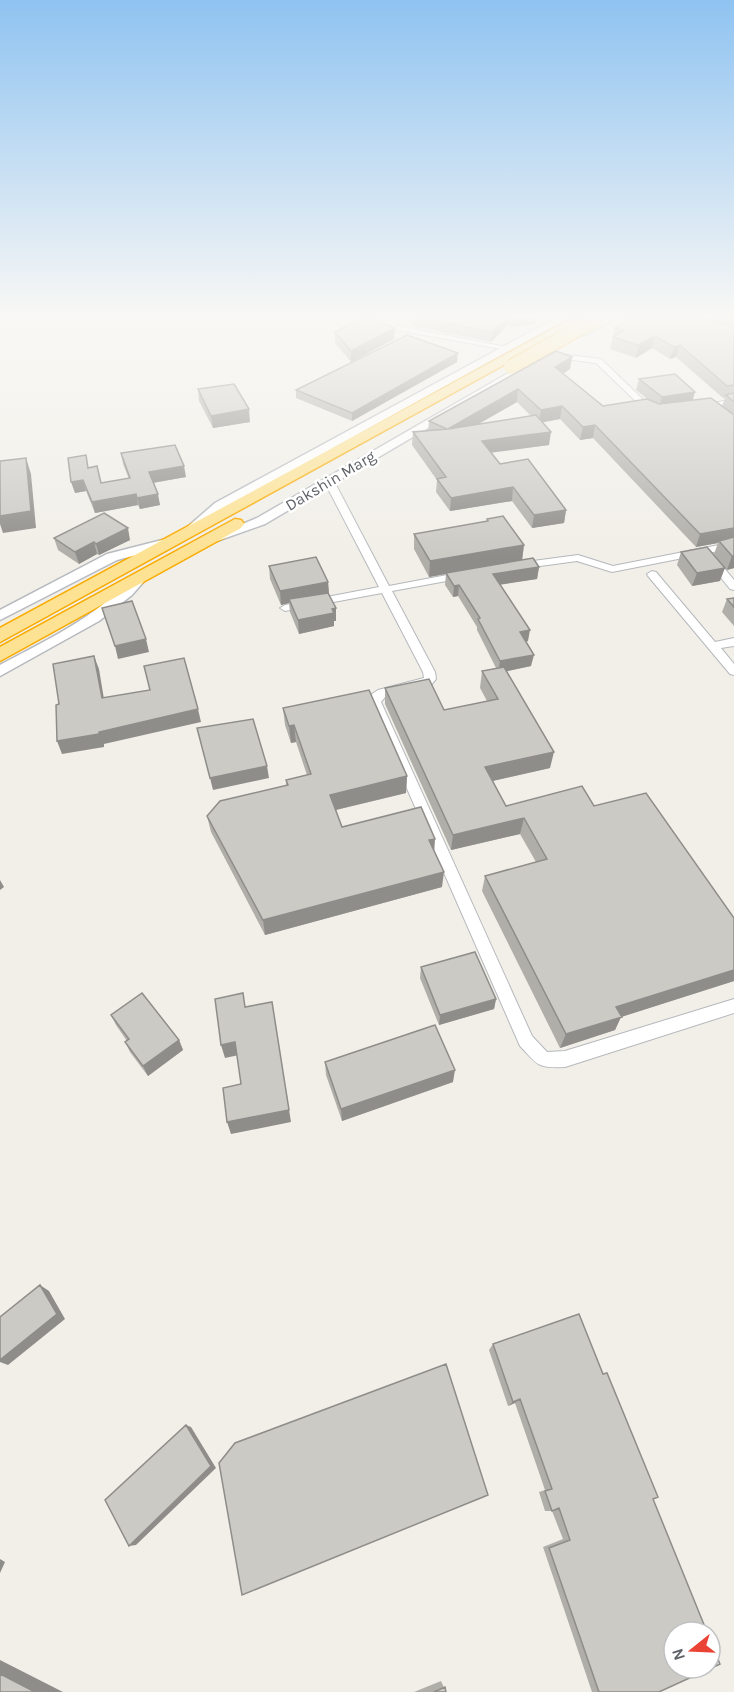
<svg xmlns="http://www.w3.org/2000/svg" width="734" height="1692" font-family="Karla,sans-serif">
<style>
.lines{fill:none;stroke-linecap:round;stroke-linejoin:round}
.street-casing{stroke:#b5b8bc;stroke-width:2}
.secondary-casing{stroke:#b6babf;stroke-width:3}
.highway-casing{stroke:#f9ab00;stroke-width:3}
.street{fill:#fff;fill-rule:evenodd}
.secondary{fill:#fff;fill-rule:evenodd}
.highway{fill:#fde293;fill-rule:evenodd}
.highway-bridge-casing{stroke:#f9ab00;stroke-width:16;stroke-linecap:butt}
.highway-bridge{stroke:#fde293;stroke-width:14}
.wall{fill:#afaea9;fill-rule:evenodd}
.shaded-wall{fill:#8f8d8a}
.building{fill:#cccac5;stroke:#8f8d8a;stroke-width:1.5}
.labels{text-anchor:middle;stroke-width:5;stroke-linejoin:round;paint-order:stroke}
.far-street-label{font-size:16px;fill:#5f6368;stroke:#fff}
</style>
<rect width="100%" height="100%" fill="#f1efe8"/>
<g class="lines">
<g class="street-casing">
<path id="street" d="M 384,318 L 391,318 L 398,326 L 511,348 L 507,350 L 396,330 Z
M 545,352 L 601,359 L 656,412 L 649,414 L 596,363 L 542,356 L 541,354 Z
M 734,399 L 734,403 L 701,408 L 697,406 Z
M 329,478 L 334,481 L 389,586 L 463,572 L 468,575 L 463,578 L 392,591 L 435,672 L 436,679 L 431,685 L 386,696 L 381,702 L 532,1036 L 547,1052 L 565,1051 L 734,999 L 734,1013 L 565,1067 C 537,1068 539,1066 520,1046 L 369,702 L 372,694 L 378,690 L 424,678 L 423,672 L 382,593 L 285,611 L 280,608 L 285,605 L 379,587 L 324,481 Z
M 734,542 L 734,548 L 612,572 L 577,561 L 518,569 L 513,566 L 518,563 L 578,555 L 613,566 Z
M 711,556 L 715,557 L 734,580 L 734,590 L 730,589 L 706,559 Z
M 652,571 L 656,572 L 715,642 L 734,638 L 734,646 L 721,648 L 734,664 L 734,675 L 730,674 L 648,576 L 647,574 Z"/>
</g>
<g class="secondary-casing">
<path id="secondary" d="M 556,318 L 568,318 L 223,509 L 195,533 L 185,533 L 184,530 L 215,503 Z
M 602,318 L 614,318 L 587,335 L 581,335 L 581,331 Z
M 531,360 L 535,361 L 535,365 L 265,524 L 217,541 L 211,537 L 257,518 Z
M 166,539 L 173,543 L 171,546 L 117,560 L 0,620 L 0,610 L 107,554 Z
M 141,572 L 148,576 L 146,579 L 132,595 L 99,621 L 0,676 L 0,665 C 39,644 80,625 113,596 C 121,589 131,575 141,572 Z"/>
</g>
<g class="highway-casing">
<path id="highway" d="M 573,318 L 589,318 L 0,642 L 0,628 Z
M 235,519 L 241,520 L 244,524 L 241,528 L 0,661 L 0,647 Z"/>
</g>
<use href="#street" class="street"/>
<use href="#secondary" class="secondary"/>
<use href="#highway" class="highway"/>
<g class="highway-bridge-casing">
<path id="highway-bridge" d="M 511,367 L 598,318"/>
</g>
<use href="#highway-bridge" class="highway-bridge"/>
</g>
<path class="wall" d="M 362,318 L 379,318 L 379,322 L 395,328 L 394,339 L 351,362 L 335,343 L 335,332 Z
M 412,318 L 536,318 L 535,324 L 510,327 L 508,325 L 491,342 L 412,326 Z
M 708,318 L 734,318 L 734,568 L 727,570 L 714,554 L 718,543 L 696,547 L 593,438 L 580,440 L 560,419 L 542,422 L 549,445 L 491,452 L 500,464 L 566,510 L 564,523 L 532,528 L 512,501 L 450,511 L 436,492 L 437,480 L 412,445 L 413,432 L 428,431 L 429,421 L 572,357 L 570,369 L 563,374 L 603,406 L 650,401 L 636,390 L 639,379 L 693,400 L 722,406 L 725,398 L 723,398 L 676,357 L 670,359 L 652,348 L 636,358 L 610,349 L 615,328 L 712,320 ZM 517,402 L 531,416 L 478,424 Z
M 457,362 L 352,421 L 296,398 L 296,390 Z
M 198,389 L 250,422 L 213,428 L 199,401 Z
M 121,453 L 186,477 L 153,483 L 160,505 L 140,509 L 138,505 L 95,513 L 86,491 L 75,493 L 89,468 L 101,483 L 129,479 L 123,464 Z
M 487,519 L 524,545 L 522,560 L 539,567 L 537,579 L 500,584 L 528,641 L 526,642 L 531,666 L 507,671 L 550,768 L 493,781 L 506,806 L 594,806 L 734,918 L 734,981 L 621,1017 L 615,1030 L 560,1048 L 482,891 L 485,876 L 536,862 L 520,834 L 451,850 L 385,704 L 385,688 L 444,710 L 487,701 L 480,688 L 482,671 L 496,668 L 477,630 L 477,627 L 458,596 L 453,597 L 445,585 L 446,574 L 429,577 L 414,549 L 414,534 L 487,522 Z
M 54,538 L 130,540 L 99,555 L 97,554 L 79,564 L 58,550 Z
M 681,552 L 720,581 L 692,586 L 677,565 Z
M 269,566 L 328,582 L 329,593 L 336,621 L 334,621 L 334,626 L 299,634 L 290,612 L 289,603 L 281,605 L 270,579 Z
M 734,598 L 734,626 L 722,612 L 727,599 Z
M 283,708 L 407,776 L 406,793 L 336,810 L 342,827 L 434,850 L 442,887 L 265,935 L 211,832 L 207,816 L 286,785 L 286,780 L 307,775 L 296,742 L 291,743 L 285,725 Z
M 421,967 L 496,999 L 494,1009 L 439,1025 L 420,978 Z
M 111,1015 L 179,1040 L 183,1050 L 148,1076 L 130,1052 L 125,1042 L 127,1041 L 116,1025 Z
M 325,1062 L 453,1082 L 342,1121 L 326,1075 Z
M 493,1344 L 653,1499 L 659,1692 L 592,1692 L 543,1547 L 563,1539 L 552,1511 L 545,1511 L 539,1492 L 545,1490 L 515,1403 L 508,1406 L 489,1350 Z
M 441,1681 L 446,1692 L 414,1692 Z"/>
<path class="shaded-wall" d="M 507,318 L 509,318 L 508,325 L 491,342 L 492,332 Z
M 512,318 L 536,318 L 535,324 L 510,327 Z
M 395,328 L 394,339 L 351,362 L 351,351 Z
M 655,336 L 652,348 L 636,358 L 638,345 Z
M 680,345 L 676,357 L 670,359 L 674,347 Z
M 458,353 L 457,362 L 352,421 L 352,413 Z
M 572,357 L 570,369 L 553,380 L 555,367 Z
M 518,389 L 517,402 L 447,442 L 448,429 Z
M 695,392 L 692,403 L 659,408 L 662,397 Z
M 562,406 L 560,419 L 539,423 L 541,410 Z
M 249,409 L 250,422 L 213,428 L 211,416 Z
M 595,425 L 593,438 L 580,440 L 583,427 Z
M 551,432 L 549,445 L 481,454 L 482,441 Z
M 26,458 L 31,474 L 36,528 L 3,533 L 0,524 L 0,516 Z
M 184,466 L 186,477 L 151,483 L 149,472 Z
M 83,480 L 86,491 L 75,493 L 71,482 Z
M 513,487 L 512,501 L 450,511 L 451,498 Z
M 136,494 L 138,505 L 95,513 L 92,502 Z
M 158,494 L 160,505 L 140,509 L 137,498 Z
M 566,510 L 564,523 L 532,528 L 534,515 Z
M 128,528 L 130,540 L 99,555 L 96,544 Z
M 734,528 L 734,541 L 719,541 L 718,543 L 696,547 L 700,534 Z
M 94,542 L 97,554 L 79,564 L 75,552 Z
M 524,545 L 522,560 L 429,577 L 430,561 Z
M 732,556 L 734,556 L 734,568 L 727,570 Z
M 539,567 L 537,579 L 492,586 L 493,574 Z
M 725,568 L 720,581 L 692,586 L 697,573 Z
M 328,582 L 329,595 L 289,599 L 289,603 L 281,605 L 280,591 Z
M 459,585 L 458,596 L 453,597 L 454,586 Z
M 336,608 L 336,621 L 334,621 L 334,626 L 299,634 L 298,620 Z
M 530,630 L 528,641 L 518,643 L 520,632 Z
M 146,639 L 149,652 L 118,659 L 115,646 Z
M 534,655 L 531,666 L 498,673 L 500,661 Z
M 94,656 L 99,669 L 106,711 L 102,698 Z
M 198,709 L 201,722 L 104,744 L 104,747 L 62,754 L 57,741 Z
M 294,725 L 296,742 L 291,743 L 289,726 Z
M 554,752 L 550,768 L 483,783 L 485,767 Z
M 267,766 L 269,778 L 213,790 L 210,778 Z
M 407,776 L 406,793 L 331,811 L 330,795 Z
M 524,818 L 520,834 L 451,850 L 453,835 Z
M 435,839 L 434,855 L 429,840 Z
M 444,872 L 442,887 L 265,935 L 263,920 Z
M 0,880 L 4,887 L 0,890 Z
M 734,970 L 734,981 L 621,1017 L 615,1030 L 560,1048 L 566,1034 L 616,1007 Z
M 496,999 L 494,1009 L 439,1025 L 440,1015 Z
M 272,1002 L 291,1122 L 231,1134 L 227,1122 Z
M 179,1040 L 183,1050 L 148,1076 L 143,1066 Z
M 235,1042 L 239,1055 L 225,1058 L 221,1045 Z
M 455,1070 L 453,1082 L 342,1121 L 341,1109 Z
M 40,1285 L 49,1291 L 65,1319 L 8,1365 L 0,1362 L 0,1360 Z
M 520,1399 L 515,1403 L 508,1406 L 513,1402 Z
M 186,1425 L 191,1427 L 216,1468 L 136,1545 L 129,1546 Z
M 0,1559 L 5,1562 L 0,1573 Z
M 0,1660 L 63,1692 L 35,1692 L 0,1674 Z"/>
<path class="building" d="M 362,318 L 378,318 L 378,321 L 395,328 L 351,351 L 335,332 Z
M 418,318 L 507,318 L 492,332 Z
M 630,318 L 703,318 L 734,327 L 734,385 L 727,386 L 680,345 L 674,347 L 655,336 L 638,345 L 613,337 L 623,331 L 615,328 Z
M 407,335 L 458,353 L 352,413 L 296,390 Z
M 556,351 L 572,357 L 555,367 L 603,406 L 647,399 L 659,404 L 711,398 L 734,415 L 734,528 L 700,534 L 595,425 L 583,427 L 562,406 L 541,410 L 518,389 L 448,429 L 536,415 L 551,432 L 482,441 L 500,464 L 528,459 L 566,510 L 534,515 L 513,487 L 451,498 L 437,479 L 446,477 L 413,432 L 447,429 L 429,421 Z
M 675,374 L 695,392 L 662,397 L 639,379 Z
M 234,384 L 249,409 L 211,416 L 198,389 Z
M 734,393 L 734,402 L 726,395 Z
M 175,445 L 184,466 L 149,472 L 158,494 L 137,498 L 136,494 L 92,502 L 83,480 L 71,482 L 68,458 L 86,455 L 88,468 L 97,466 L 101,483 L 130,478 L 121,453 Z
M 26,458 L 31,511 L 0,516 L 0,461 Z
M 104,513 L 128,528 L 96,544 L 94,542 L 75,552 L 54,538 Z
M 503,516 L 524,545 L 430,561 L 414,534 L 488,521 L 487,519 Z
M 734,537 L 734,556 L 732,556 L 719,541 Z
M 707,547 L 725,568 L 697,573 L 681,552 Z
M 316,557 L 328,582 L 280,591 L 269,566 Z
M 533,558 L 539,567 L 493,574 L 530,630 L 520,632 L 534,655 L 500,661 L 478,619 L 480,618 L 459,585 L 454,586 L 446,573 Z
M 328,593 L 336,608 L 332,609 L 334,613 L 298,620 L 289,599 Z
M 734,598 L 734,607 L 727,599 Z
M 132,601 L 146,639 L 115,646 L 102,608 Z
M 94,656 L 102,698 L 150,690 L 144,666 L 184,658 L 198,709 L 99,732 L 99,734 L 57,741 L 56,705 L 59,704 L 53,664 Z
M 504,667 L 554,752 L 485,767 L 506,806 L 582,786 L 594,806 L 646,793 L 734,918 L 734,970 L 616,1007 L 622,1017 L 566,1034 L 485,876 L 547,859 L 524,818 L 453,835 L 385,688 L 429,679 L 444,710 L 498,699 L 482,671 Z
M 369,690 L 407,776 L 330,795 L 342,827 L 421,807 L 435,839 L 429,840 L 444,872 L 263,920 L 207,816 L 220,801 L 288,785 L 286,780 L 311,774 L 294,725 L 289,726 L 283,708 Z
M 253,719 L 267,766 L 210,778 L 197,728 Z
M 475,952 L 496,999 L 440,1015 L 421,967 Z
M 142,993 L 179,1040 L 143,1066 L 125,1042 L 129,1039 L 111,1015 Z
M 243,993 L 245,1007 L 272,1002 L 289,1110 L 227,1122 L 223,1088 L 241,1084 L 235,1042 L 221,1045 L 215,999 Z
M 435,1025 L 455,1070 L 341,1109 L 325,1062 Z
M 40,1285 L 57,1314 L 0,1360 L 0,1317 Z
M 579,1314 L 603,1374 L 607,1373 L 658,1497 L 653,1499 L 707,1632 L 674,1632 L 674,1668 L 710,1668 L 710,1639 L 720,1664 L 659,1692 L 599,1692 L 549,1548 L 570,1540 L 559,1508 L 552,1511 L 545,1491 L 552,1489 L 520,1399 L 513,1402 L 493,1344 Z
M 446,1364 L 488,1495 L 242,1595 L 219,1463 L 235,1443 Z
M 186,1425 L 211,1466 L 129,1546 L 105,1500 Z
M 0,1674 L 35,1692 L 0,1692 Z
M 445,1687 L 446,1692 L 434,1692 Z"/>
<linearGradient id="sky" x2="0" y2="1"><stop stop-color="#8fc3f1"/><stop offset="0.57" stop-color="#f9f8f5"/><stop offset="1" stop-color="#f9f8f5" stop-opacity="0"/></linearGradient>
<rect width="734" height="555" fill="url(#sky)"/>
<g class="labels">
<g class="far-street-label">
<text transform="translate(330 480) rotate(-31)" y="6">Dakshin Marg</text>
</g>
</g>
<g transform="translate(692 1650) rotate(252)"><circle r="28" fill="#ffffff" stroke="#bfc1c3" stroke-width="1.5"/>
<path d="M0-4.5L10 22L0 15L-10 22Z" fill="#ea4335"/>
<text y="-9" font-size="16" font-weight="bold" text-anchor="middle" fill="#5f6368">N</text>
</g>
</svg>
